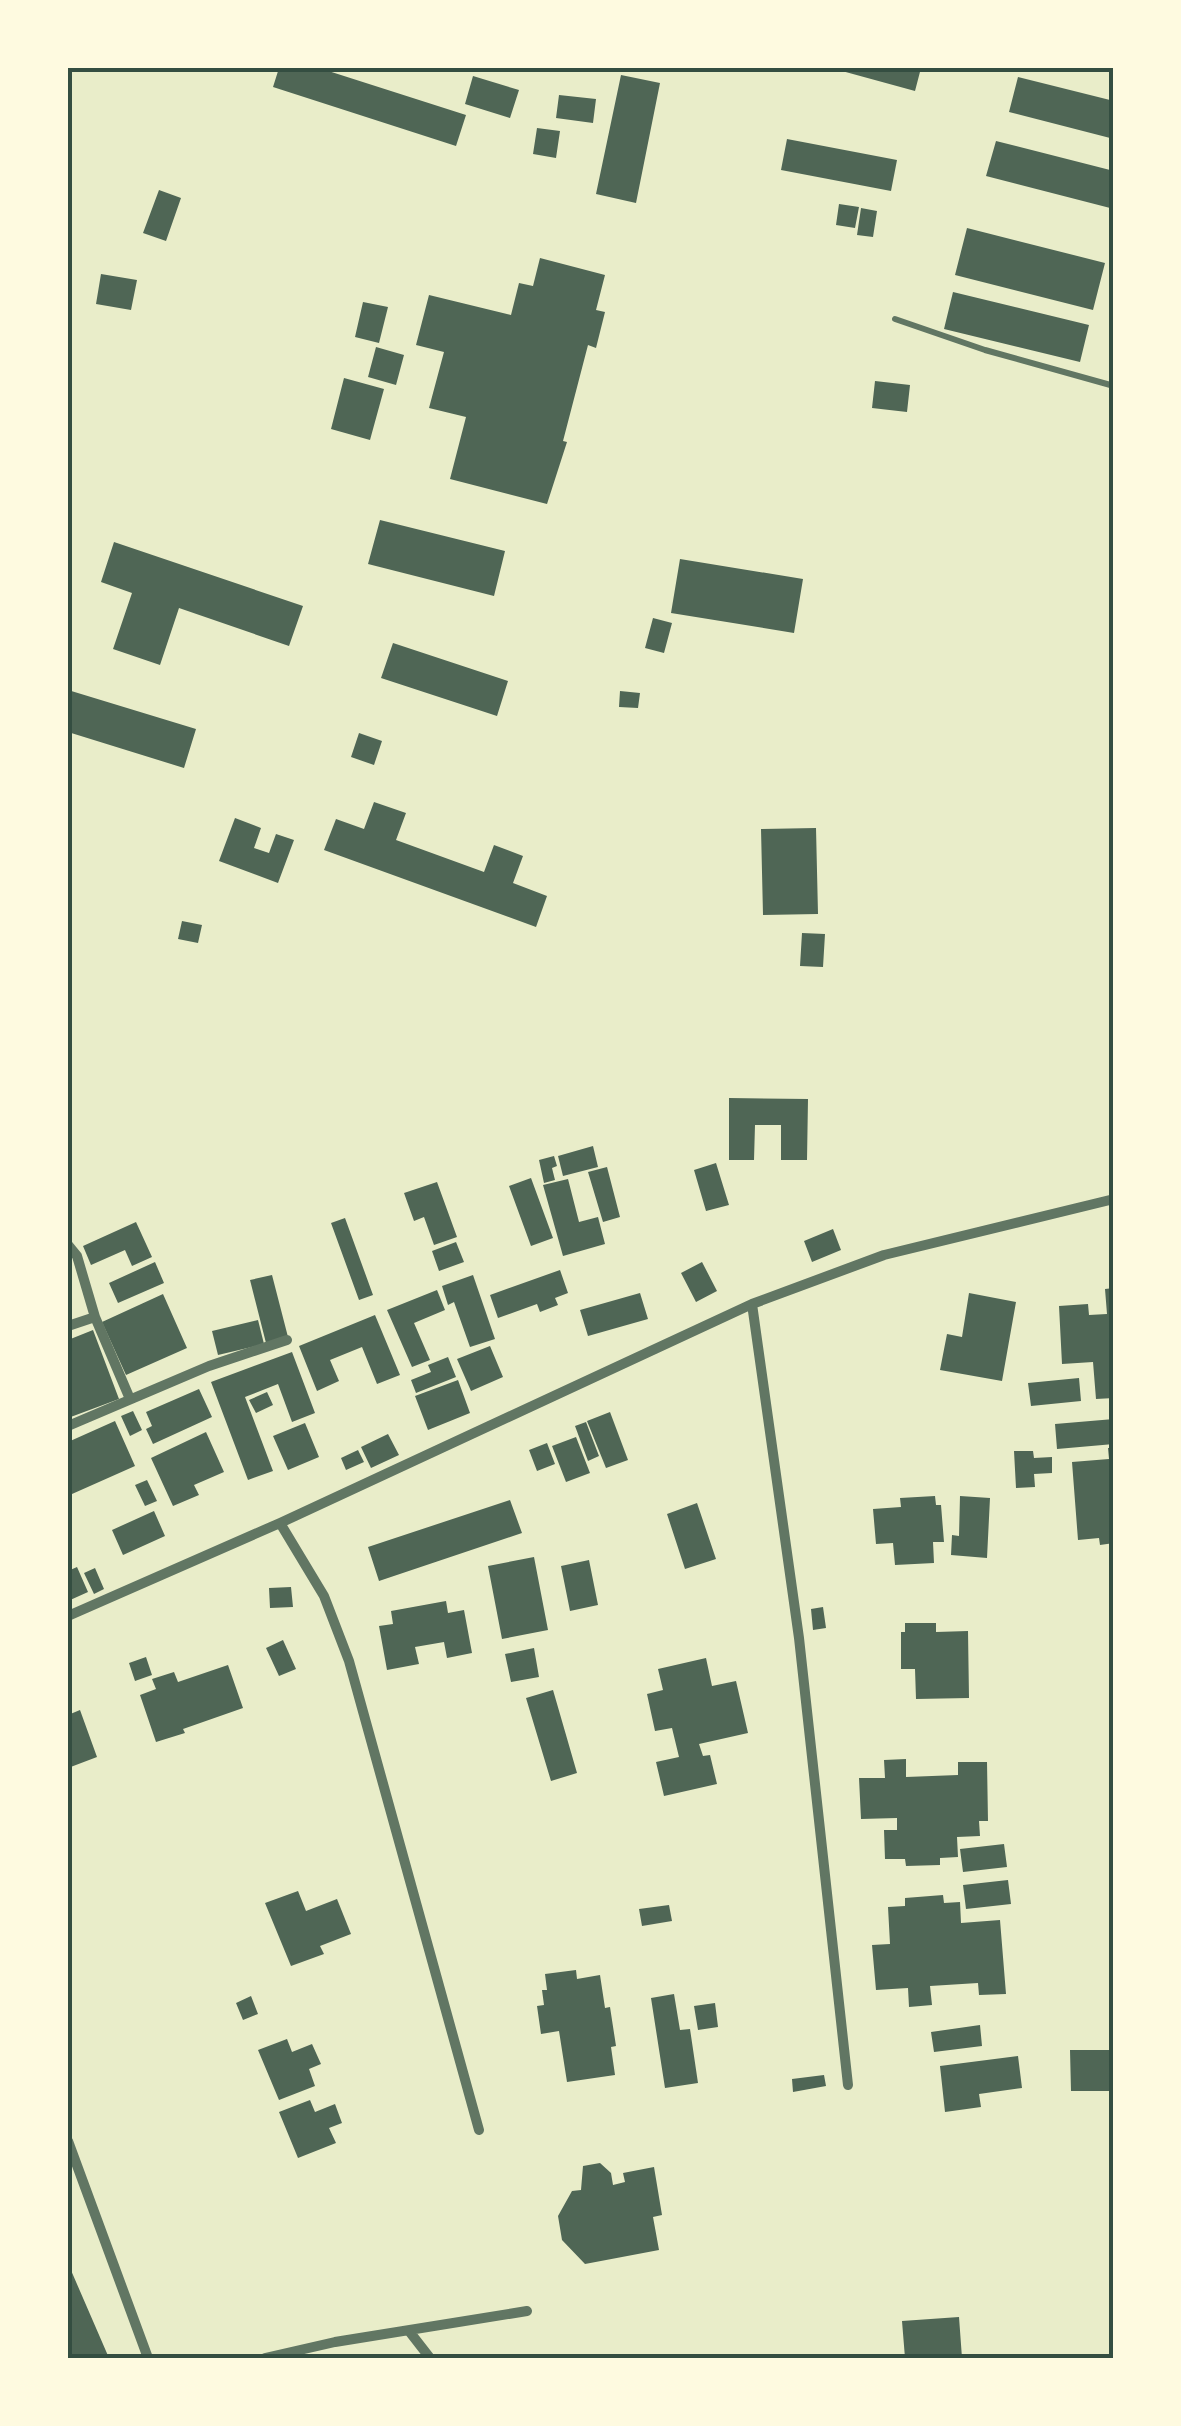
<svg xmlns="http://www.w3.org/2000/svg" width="1181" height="2426" font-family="'IBM Plex Serif',serif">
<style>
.building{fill:#4f6655}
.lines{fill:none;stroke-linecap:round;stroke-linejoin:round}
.service{stroke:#617663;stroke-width:6}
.minor{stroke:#617663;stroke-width:10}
.neatline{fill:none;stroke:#344e41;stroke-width:4}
</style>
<rect width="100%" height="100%" fill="#e9edc9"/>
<path class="building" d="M 279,68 L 319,68 L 466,115 L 456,146 L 273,87 Z
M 831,68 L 921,68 L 915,91 Z
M 621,75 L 660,83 L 636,203 L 596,194 Z
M 473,76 L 519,90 L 510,118 L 465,104 Z
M 1018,77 L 1114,101 L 1114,139 L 1009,112 Z
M 559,95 L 596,99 L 593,123 L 556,118 Z
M 537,128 L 560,131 L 556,158 L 533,154 Z
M 787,139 L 897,160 L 891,191 L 781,170 Z
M 996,141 L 1114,171 L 1114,209 L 986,176 Z
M 159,190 L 181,198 L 166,241 L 143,233 Z
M 839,204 L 859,207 L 855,228 L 836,225 Z
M 861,208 L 877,211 L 873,237 L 857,235 Z
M 967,228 L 1105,263 L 1093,310 L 955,275 Z
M 540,258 L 605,275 L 596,310 L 605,312 L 596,348 L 588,345 L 563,441 L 567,442 L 547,504 L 450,479 L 466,417 L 429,408 L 444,352 L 416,345 L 429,295 L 511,315 L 519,283 L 533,286 Z
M 101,274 L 137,280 L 131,310 L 96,304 Z
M 953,292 L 1089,325 L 1080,362 L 944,329 Z
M 363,302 L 388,307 L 379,343 L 355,337 Z
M 376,347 L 404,355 L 396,385 L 368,377 Z
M 344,378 L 384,389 L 370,440 L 331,429 Z
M 875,381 L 910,385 L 907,412 L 872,408 Z
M 380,520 L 505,551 L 494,596 L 368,564 Z
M 114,542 L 303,606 L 289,646 L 179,608 L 160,665 L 113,649 L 132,593 L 101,582 Z
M 680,559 L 803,579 L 794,633 L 671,613 Z
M 653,618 L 672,623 L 664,653 L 645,648 Z
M 393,643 L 508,681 L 497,716 L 381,678 Z
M 68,690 L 196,729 L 184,768 L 68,732 Z
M 620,691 L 640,693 L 638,708 L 619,707 Z
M 359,733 L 382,741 L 374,765 L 351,757 Z
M 374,802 L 406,813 L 396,840 L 484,872 L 494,845 L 523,856 L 513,883 L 547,896 L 536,927 L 324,850 L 336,819 L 364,829 Z
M 235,818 L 261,828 L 254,848 L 269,853 L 276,834 L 294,840 L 278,883 L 219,861 Z
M 816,828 L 818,914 L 763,915 L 761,829 Z
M 182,921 L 202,925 L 198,943 L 178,939 Z
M 802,933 L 825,934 L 823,967 L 800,966 Z
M 729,1098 L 808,1099 L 807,1160 L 781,1160 L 781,1125 L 755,1125 L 754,1160 L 729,1160 Z
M 593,1146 L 598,1167 L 563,1176 L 558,1156 Z
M 554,1156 L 557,1166 L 552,1168 L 555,1180 L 544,1183 L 539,1160 Z
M 716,1163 L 729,1205 L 706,1211 L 694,1170 Z
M 607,1167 L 620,1217 L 603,1222 L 588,1172 Z
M 531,1178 L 553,1238 L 531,1246 L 509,1186 Z
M 568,1179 L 579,1222 L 598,1217 L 605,1244 L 563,1256 L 543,1185 Z
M 437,1182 L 457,1237 L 434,1245 L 424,1217 L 414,1221 L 404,1193 Z
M 345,1218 L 373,1295 L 359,1300 L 331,1223 Z
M 136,1222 L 152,1257 L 132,1266 L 125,1250 L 91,1265 L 83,1246 Z
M 833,1229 L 841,1250 L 812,1262 L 804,1241 Z
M 456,1242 L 464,1262 L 439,1271 L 432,1251 Z
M 155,1262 L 164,1283 L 118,1303 L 109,1283 Z
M 702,1262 L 717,1291 L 696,1302 L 681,1273 Z
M 560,1270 L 568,1293 L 555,1298 L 558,1305 L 540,1312 L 537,1304 L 498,1318 L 490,1295 Z
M 272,1275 L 288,1337 L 266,1343 L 250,1280 Z
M 473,1275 L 495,1339 L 470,1347 L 454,1302 L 448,1305 L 442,1286 Z
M 1114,1288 L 1114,1398 L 1096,1399 L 1093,1362 L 1062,1364 L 1059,1306 L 1088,1304 L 1089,1315 L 1107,1314 L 1105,1289 Z
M 437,1290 L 445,1310 L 414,1323 L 430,1360 L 412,1367 L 387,1310 Z
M 640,1293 L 648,1319 L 588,1336 L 580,1310 Z
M 969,1293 L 1016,1302 L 1002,1381 L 940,1370 L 947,1334 L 962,1337 Z
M 163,1294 L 187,1348 L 126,1375 L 102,1322 Z
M 375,1315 L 400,1375 L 377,1384 L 362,1347 L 330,1360 L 339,1381 L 317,1391 L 299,1346 Z
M 258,1320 L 264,1344 L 218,1355 L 212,1331 Z
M 93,1330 L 119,1399 L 68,1418 L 68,1340 Z
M 490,1346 L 503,1377 L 471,1391 L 457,1359 Z
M 292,1352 L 315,1413 L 292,1422 L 278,1384 L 245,1397 L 273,1471 L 248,1480 L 211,1382 Z
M 448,1357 L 456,1377 L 416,1393 L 411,1380 L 431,1372 L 428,1365 Z
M 1079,1378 L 1081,1401 L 1031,1406 L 1028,1383 Z
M 458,1380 L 470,1413 L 428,1430 L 415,1396 Z
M 199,1389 L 212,1417 L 153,1444 L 146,1429 L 152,1426 L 146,1412 Z
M 267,1392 L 273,1405 L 256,1413 L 249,1400 Z
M 133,1411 L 142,1430 L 130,1436 L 121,1416 Z
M 610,1412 L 628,1460 L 606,1468 L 587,1421 Z
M 1114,1419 L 1114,1444 L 1057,1449 L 1055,1424 Z
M 115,1421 L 135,1466 L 72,1494 L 68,1485 L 68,1442 Z
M 586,1422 L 599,1456 L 588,1461 L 575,1426 Z
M 305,1423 L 319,1457 L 288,1470 L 273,1436 Z
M 206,1432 L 224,1472 L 194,1485 L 199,1495 L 173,1506 L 151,1458 Z
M 388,1434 L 399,1455 L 371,1468 L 361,1447 Z
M 576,1437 L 590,1473 L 566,1482 L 552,1446 Z
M 547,1443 L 555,1464 L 537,1471 L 529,1450 Z
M 1108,1448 L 1114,1448 L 1114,1543 L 1100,1545 L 1099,1538 L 1078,1540 L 1072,1462 L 1109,1459 Z
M 358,1450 L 364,1462 L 346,1470 L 341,1458 Z
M 1014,1451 L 1033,1451 L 1034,1458 L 1052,1457 L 1052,1473 L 1034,1474 L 1035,1487 L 1016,1488 Z
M 147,1480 L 157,1501 L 145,1506 L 135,1485 Z
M 935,1496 L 936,1505 L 941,1505 L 944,1542 L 933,1542 L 934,1563 L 895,1565 L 893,1543 L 876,1544 L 873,1509 L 901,1507 L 900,1498 Z
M 960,1496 L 990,1498 L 987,1558 L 951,1555 L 952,1535 L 959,1536 Z
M 510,1500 L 522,1533 L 379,1581 L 368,1547 Z
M 697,1503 L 716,1559 L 685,1569 L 667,1514 Z
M 154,1511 L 165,1536 L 123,1555 L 112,1530 Z
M 534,1557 L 548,1630 L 502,1639 L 488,1566 Z
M 589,1560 L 598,1605 L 570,1611 L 561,1566 Z
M 77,1567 L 88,1592 L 68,1601 L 68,1571 Z
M 95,1568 L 104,1589 L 94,1594 L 84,1573 Z
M 291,1587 L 293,1607 L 270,1608 L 269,1588 Z
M 446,1601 L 448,1613 L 464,1610 L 472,1653 L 447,1658 L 444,1642 L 415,1647 L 419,1664 L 387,1670 L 379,1626 L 393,1624 L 391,1611 Z
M 823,1607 L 826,1628 L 813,1630 L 811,1609 Z
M 905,1623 L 936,1623 L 936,1632 L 968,1631 L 969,1698 L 916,1699 L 915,1669 L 901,1669 L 901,1632 L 905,1632 Z
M 283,1640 L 296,1669 L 279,1676 L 266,1648 Z
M 534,1648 L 539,1677 L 511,1682 L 505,1654 Z
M 146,1657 L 152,1675 L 135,1681 L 129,1663 Z
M 706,1658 L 712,1686 L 736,1681 L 748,1733 L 699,1744 L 703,1756 L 710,1755 L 717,1784 L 664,1796 L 656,1762 L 679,1757 L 672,1728 L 655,1731 L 647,1694 L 663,1690 L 658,1669 Z
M 228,1665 L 243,1708 L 183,1729 L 185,1733 L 156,1742 L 140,1695 L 156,1689 L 152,1679 L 174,1672 L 178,1682 Z
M 553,1690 L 577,1773 L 551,1781 L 526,1698 Z
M 80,1710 L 97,1757 L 68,1768 L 68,1715 Z
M 906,1759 L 906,1777 L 958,1775 L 958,1762 L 987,1762 L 988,1821 L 979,1821 L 980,1836 L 957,1837 L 958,1857 L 940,1858 L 940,1865 L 906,1866 L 905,1859 L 885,1859 L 884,1830 L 897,1830 L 897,1818 L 861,1819 L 859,1778 L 885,1778 L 884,1760 Z
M 1004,1844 L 1007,1867 L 963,1872 L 960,1849 Z
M 1008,1880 L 1011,1904 L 966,1909 L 963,1885 Z
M 298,1891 L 306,1911 L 337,1899 L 351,1934 L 320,1946 L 324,1954 L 291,1966 L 265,1903 Z
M 943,1895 L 944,1903 L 960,1902 L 961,1923 L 1000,1920 L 1006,1994 L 979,1995 L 978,1983 L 930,1986 L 932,2005 L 909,2007 L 908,1988 L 876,1990 L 872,1945 L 890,1944 L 888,1907 L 905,1906 L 905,1898 Z
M 669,1905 L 672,1921 L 642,1926 L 639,1909 Z
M 576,1970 L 577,1979 L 600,1975 L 605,2008 L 610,2007 L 616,2046 L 611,2047 L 615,2075 L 567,2082 L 559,2031 L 541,2034 L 537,2006 L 544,2005 L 542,1990 L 547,1990 L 545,1974 Z
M 674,1994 L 680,2030 L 690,2029 L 698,2083 L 665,2088 L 651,1998 Z
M 251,1996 L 258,2014 L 243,2020 L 236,2003 Z
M 715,2003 L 718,2027 L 698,2030 L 694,2006 Z
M 980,2025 L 982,2046 L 934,2052 L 931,2032 Z
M 287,2039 L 292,2052 L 312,2044 L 321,2064 L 309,2069 L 315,2086 L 279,2100 L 258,2050 Z
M 1070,2050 L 1114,2050 L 1114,2137 L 1110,2137 L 1109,2091 L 1071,2091 Z
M 1018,2056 L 1022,2088 L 979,2094 L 981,2107 L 945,2112 L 940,2066 Z
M 824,2075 L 826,2086 L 793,2092 L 792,2079 Z
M 310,2100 L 315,2112 L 335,2104 L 342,2123 L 329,2128 L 336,2143 L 298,2158 L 279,2112 Z
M 600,2163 L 611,2173 L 613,2185 L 625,2182 L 623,2173 L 654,2167 L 662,2215 L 653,2217 L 659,2250 L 585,2264 L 562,2240 L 558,2216 L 572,2191 L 581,2190 L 583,2166 Z
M 70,2268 L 109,2358 L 68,2358 L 68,2269 Z
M 959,2317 L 962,2358 L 905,2358 L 902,2321 Z"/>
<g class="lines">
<path class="service" d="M 895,319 L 985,350 L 1114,386"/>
<path class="minor" d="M 68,1245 L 77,1256 L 95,1317 L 130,1399
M 752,1304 L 799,1638 L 848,2085
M 68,1326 L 95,1317
M 68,1426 L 209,1366 L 287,1340
M 280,1523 L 324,1596 L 349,1661 L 479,2130
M 68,1616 L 280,1523 L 752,1304 L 884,1255 L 1114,1199
M 68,2141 L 148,2358
M 409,2331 L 430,2358
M 265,2358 L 335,2342 L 527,2311"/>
</g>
<rect width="1181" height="2426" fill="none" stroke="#fefae0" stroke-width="140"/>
<rect x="70" y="70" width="1041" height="2286" class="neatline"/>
</svg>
